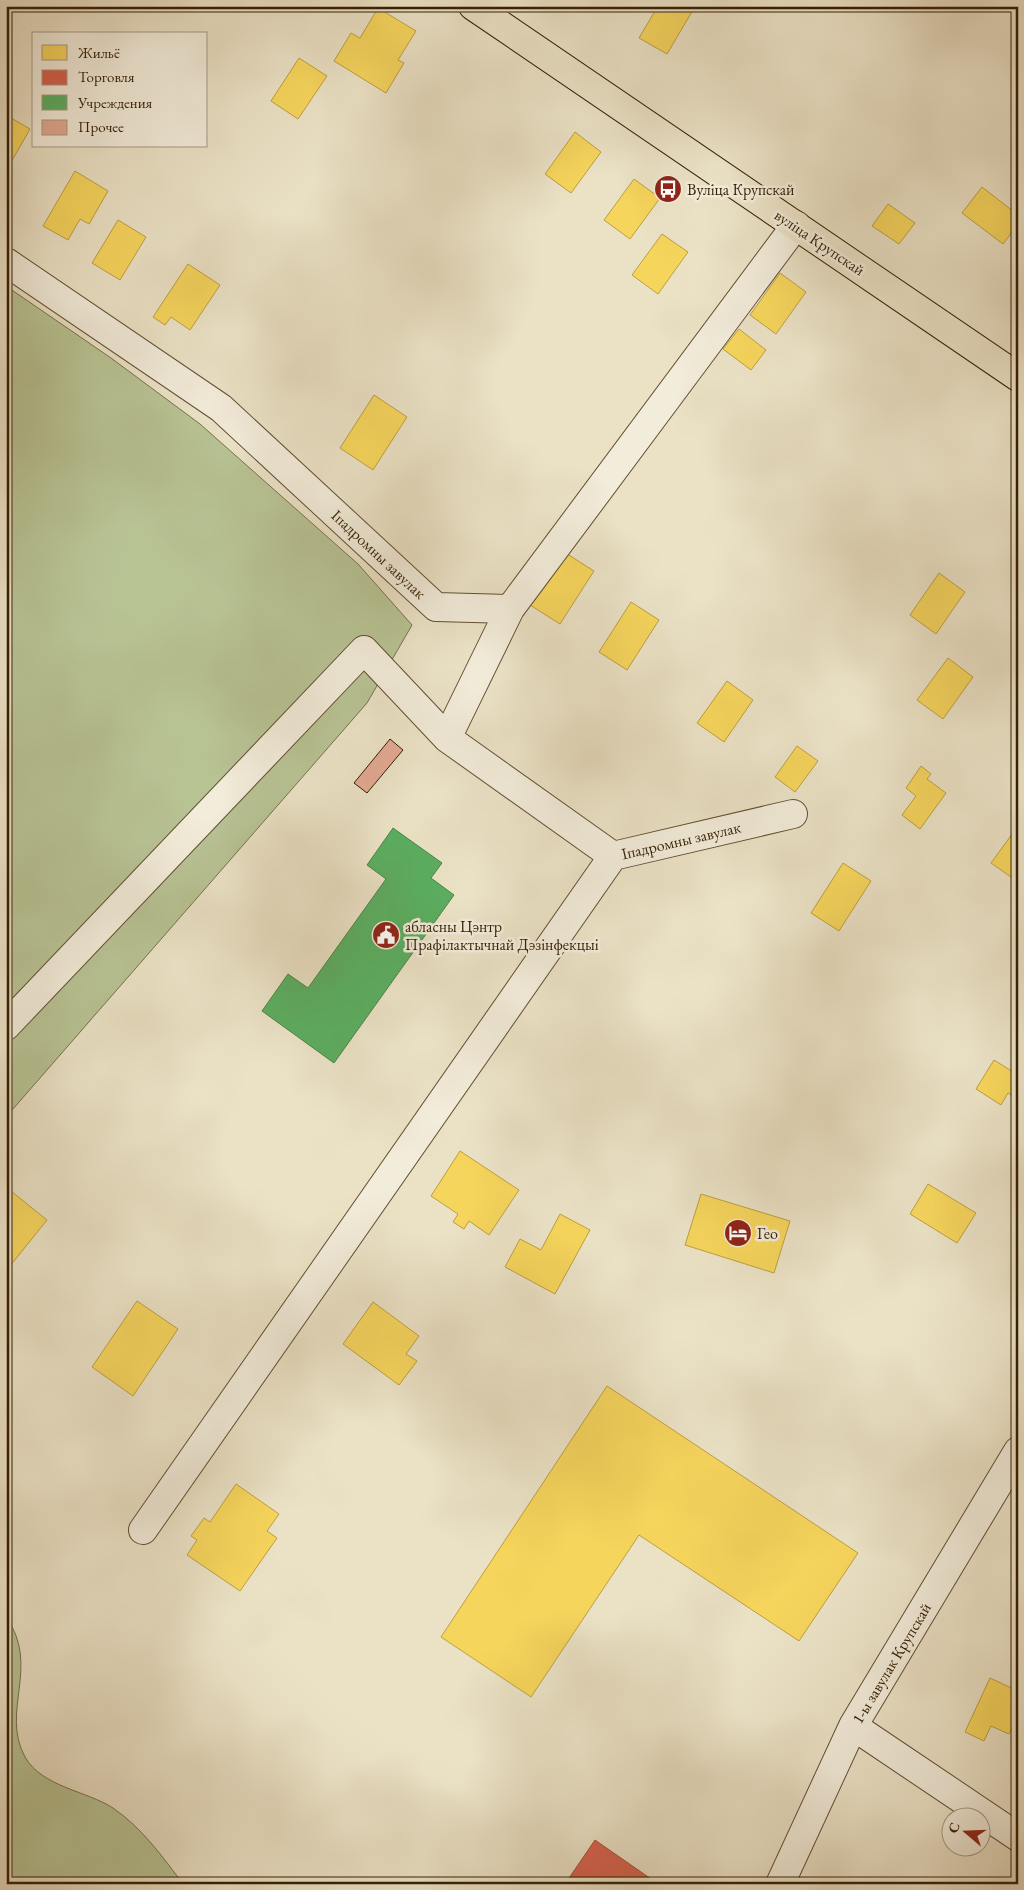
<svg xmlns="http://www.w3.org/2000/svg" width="1024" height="1890" font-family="'EB Garamond',serif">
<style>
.green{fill:#b8c394;stroke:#76704b}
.homes{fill:#f6d55c;stroke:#bc9e41}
.shops{fill:#d6604d;stroke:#a54c36}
.public{fill:#5aae61;stroke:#4f8344}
.building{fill:#e3a993;stroke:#341e02}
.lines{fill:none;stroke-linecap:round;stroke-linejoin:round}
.minor-casing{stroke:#624f33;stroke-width:30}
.major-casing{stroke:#341e02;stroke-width:30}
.minor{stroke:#f2ecda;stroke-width:28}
.major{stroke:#ebe2c6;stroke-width:28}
.labels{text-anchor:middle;stroke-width:5;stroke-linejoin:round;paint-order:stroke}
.poi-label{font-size:16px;fill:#341e02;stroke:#f2ecda;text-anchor:start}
.street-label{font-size:16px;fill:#341e02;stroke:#f2ecda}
</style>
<rect width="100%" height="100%" fill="#ebe2c6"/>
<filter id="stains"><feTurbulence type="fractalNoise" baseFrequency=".004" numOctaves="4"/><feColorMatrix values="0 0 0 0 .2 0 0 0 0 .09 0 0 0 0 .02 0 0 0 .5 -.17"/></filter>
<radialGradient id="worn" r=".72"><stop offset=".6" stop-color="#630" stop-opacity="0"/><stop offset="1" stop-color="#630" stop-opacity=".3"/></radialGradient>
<path class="green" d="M 6,286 L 111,358 L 200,424 L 358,564 L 412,625 L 367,703 L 6,1117 Z
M 6,1617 C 41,1666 0,1711 25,1757 C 42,1787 87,1791 113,1808 C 142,1828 162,1856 183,1884 L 6,1884 Z"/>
<path class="homes" d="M 658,6 L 686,6 L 693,10 L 667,54 L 639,38 Z
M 378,8 L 416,31 L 398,60 L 404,63 L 386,93 L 334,61 L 351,33 L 360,38 Z
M 299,58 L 327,76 L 298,119 L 271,101 Z
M 6,115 L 30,129 L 6,171 Z
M 575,132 L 601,152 L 571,193 L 545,174 Z
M 75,171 L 108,191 L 89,224 L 80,219 L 68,240 L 43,226 Z
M 634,179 L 660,198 L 630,239 L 604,220 Z
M 982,187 L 1018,215 L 1018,224 L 1003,244 L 962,213 Z
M 888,204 L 915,223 L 899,244 L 872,226 Z
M 118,220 L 146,237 L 120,280 L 92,263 Z
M 662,234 L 688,252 L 658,294 L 632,275 Z
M 188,264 L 220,285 L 190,330 L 171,317 L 165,325 L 153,317 Z
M 780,273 L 806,292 L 776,334 L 750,315 Z
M 739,329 L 766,350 L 751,370 L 723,349 Z
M 374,395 L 407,417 L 373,470 L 340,448 Z
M 561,550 L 594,571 L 560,624 L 527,603 Z
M 939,573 L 965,592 L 936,634 L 910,615 Z
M 631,602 L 659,620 L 627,670 L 599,652 Z
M 948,658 L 973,677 L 943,719 L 917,700 Z
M 727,681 L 753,700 L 724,742 L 697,723 Z
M 797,746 L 818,761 L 795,792 L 775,777 Z
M 921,766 L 931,774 L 927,779 L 946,793 L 920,829 L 902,815 L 916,796 L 906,788 Z
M 1018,826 L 1018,882 L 991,863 Z
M 843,863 L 871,881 L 839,931 L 811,913 Z
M 994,1060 L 1018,1075 L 1018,1099 L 1008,1093 L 1001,1105 L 976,1089 Z
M 460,1151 L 519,1190 L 489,1235 L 469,1221 L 464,1229 L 453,1222 L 458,1214 L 431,1196 Z
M 928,1184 L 976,1213 L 957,1243 L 910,1214 Z
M 6,1187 L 47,1220 L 10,1266 L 6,1263 Z
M 701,1194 L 790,1221 L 774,1273 L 685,1245 Z
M 560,1214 L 590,1230 L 555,1294 L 505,1267 L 520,1239 L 541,1250 Z
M 137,1301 L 178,1329 L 133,1396 L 92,1367 Z
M 373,1302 L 419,1336 L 406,1354 L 417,1361 L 399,1385 L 343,1344 Z
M 607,1386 L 858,1553 L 799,1641 L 639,1535 L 531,1697 L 441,1637 Z
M 236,1484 L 279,1514 L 267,1531 L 277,1538 L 240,1591 L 187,1555 L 197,1540 L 191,1536 L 204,1518 L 210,1522 Z
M 990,1678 L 1018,1691 L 1018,1716 L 1009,1734 L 991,1726 L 984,1741 L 965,1732 Z"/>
<path class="shops" d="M 595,1840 L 654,1881 L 652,1884 L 565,1884 Z"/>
<path class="public" d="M 393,828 L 442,863 L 431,878 L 454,895 L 334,1063 L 262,1011 L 288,974 L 308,988 L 386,879 L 367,865 Z"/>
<path class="building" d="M 390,739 L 403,750 L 367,793 L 354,783 Z"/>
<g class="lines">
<g class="minor-casing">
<path id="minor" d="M 6,262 L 221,408 L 436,607 L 510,609 L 447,738 L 613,856 L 793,814
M 510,609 L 796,225
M 6,1026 L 364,650 L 447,738
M 143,1530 L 613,856
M 853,1726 L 1018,1837
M 780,1884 L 853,1726 L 1018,1451"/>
</g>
<g class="major-casing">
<path id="major" d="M 473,6 L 1018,377"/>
</g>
<use href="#minor" class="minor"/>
<use href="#major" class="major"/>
</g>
<defs>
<g id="bus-disc" transform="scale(1.4375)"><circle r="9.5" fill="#8f2418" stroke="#f2ecda"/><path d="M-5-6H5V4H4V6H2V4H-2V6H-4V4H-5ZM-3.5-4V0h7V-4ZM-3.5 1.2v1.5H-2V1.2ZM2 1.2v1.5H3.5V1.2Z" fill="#fff"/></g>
<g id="civic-disc" transform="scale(1.4375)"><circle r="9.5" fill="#8f2418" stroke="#f2ecda"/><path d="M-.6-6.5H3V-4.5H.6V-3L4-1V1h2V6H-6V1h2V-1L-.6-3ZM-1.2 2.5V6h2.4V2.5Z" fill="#fff"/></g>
<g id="hotel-disc" transform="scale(1.4375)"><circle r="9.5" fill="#8f2418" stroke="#f2ecda"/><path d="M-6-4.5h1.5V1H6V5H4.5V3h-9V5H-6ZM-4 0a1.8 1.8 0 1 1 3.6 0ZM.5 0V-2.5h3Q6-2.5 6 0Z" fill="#fff"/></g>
</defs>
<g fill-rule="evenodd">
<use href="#bus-disc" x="668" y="189"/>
<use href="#civic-disc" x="386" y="935"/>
<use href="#hotel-disc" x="738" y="1233"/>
</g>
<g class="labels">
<g class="poi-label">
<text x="687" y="195">Вуліца Крупскай</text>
<text x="405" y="932">абласны Цэнтр<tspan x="405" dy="18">Прафілактычнай Дэзінфекцыі</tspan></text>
<text x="757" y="1239">Гео</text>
</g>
<g class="street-label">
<text transform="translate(820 242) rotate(34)" y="6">вуліца Крупскай</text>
<text transform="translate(379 554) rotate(43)" y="6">Іпадромны завулак</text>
<text transform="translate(681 840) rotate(-13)" y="6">Іпадромны завулак</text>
<text transform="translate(891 1663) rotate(-59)" y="6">1-ы завулак Крупскай</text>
</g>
</g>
<rect width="1024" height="1890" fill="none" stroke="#ebe2c6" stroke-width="25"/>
<rect x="8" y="8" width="1009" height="1875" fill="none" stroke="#341e02" stroke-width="2.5"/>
<rect x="12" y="12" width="999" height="1865" fill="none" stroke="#341e02"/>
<rect x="32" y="32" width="175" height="115" fill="#f2ecda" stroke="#a69a84"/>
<rect x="42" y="45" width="25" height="15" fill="#f6d55c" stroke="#a69a84"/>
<text x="78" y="58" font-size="15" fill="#341e02">Жильё</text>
<rect x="42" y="70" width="25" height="15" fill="#d6604d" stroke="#a69a84"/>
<text x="78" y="82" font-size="15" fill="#341e02">Торговля</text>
<rect x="42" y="95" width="25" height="15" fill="#5aae61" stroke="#a69a84"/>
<text x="78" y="108" font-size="15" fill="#341e02">Учреждения</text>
<rect x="42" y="120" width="25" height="15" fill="#e3a993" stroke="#a69a84"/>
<text x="78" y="132" font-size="15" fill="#341e02">Прочее</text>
<g transform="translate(966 1832) rotate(289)"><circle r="24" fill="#f2ecda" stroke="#a69a84"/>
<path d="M0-4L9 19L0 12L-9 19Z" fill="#8f2418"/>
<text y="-8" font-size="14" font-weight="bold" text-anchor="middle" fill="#341e02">С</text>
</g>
<rect width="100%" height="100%" filter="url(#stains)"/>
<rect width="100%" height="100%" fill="url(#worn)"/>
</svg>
